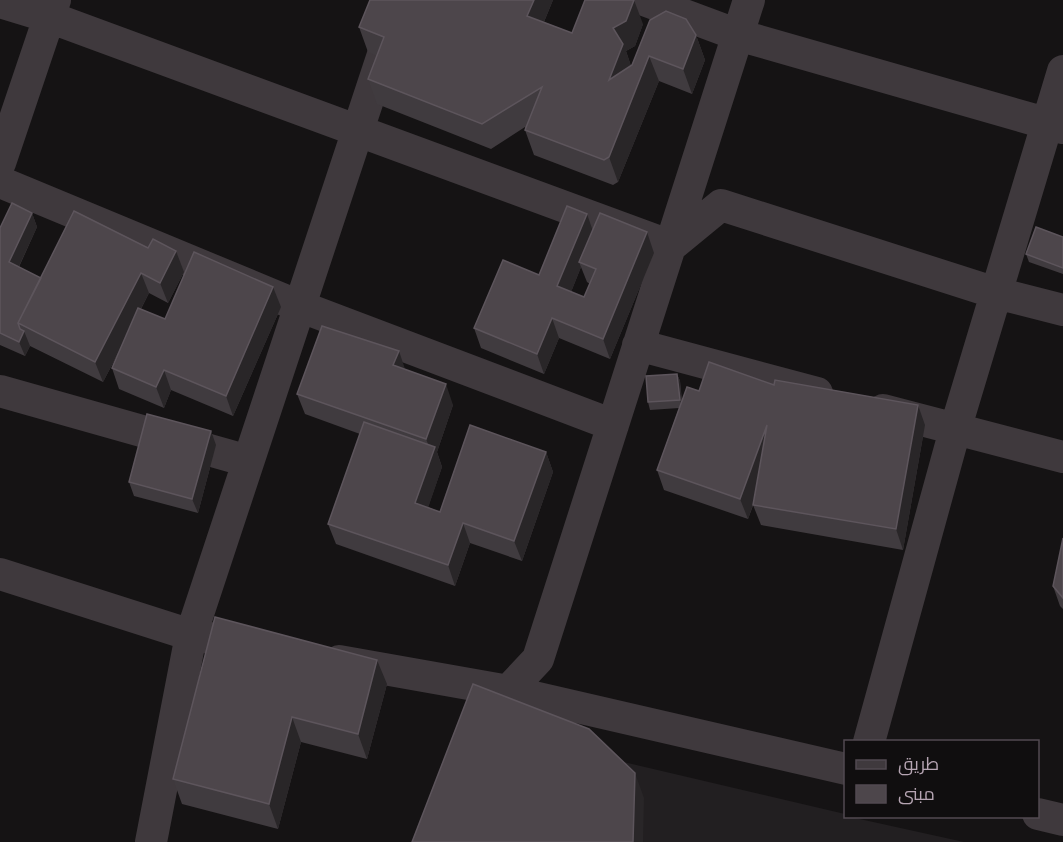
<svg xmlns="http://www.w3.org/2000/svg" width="1063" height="842" font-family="'Roboto Condensed',Cairo,sans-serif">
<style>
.built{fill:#221f21}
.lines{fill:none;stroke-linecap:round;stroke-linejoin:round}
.street{stroke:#3f393d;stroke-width:32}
.wall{fill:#403b3f;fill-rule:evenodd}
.shaded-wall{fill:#292628}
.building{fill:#4d464b;stroke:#5d555c;stroke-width:1.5}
</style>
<rect width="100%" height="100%" fill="#151314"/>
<path class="built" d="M 500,733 L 845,814 L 846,816 L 964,842 L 475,842 Z"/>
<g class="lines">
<path class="street" d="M 644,0 L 738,35 L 1063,128
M 0,2 L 49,17 L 671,246 L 721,205 L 996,293 L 1063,310
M 0,163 L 55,0
M 0,182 L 299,306 L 613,425
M 638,345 L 817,393
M 0,391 L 248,461
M 883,410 L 1063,457
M 0,574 L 191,635 L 210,638
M 339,661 L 508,691 L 846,769
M 496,739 L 508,691 L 538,659 L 749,0
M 869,742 L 955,430 L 1063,71
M 1038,814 L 1063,820
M 151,842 L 191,635 L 401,0"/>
</g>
<path class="wall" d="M 370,0 L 553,0 L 544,22 L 572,33 L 643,24 L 635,46 L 626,51 L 631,66 L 632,65 L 650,20 L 696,35 L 705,60 L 692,94 L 659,81 L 618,182 L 613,185 L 534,155 L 525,130 L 525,127 L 491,149 L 377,104 L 368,79 L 377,56 L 368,52 L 359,27 Z
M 32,213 L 37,227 L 19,267 L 41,278 L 148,248 L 176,251 L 184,272 L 168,303 L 149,293 L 141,309 L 165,319 L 273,287 L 281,307 L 233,416 L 171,390 L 164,408 L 119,389 L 112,368 L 123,344 L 103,382 L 30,346 L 25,356 L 0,345 L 0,228 Z
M 587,214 L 593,230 L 647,232 L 654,253 L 610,359 L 559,338 L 544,374 L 481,348 L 474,328 L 539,275 ZM 581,267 L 587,282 L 590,284 L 584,297 L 571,292 Z
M 1063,237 L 1063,274 L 1029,262 L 1026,254 Z
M 405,370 L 453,405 L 437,452 L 442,467 L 428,507 L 440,512 L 546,452 L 553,472 L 522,561 L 470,543 L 455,586 L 336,544 L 328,524 L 360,434 L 305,414 L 297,394 Z
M 677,374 L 680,381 L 682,401 L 699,391 L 774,385 L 925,425 L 903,550 L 761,525 L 753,505 L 754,503 L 748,519 L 664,490 L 657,470 L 679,408 L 650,410 L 648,402 Z
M 211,431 L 216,445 L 198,513 L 134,496 L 129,482 Z
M 1063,538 L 1063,609 L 1060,606 L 1053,586 Z
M 215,617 L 387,684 L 367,759 L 301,742 L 278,829 L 182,804 L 173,779 Z"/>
<path class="shaded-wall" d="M 534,0 L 553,0 L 536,41 L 527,16 Z
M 634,0 L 643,24 L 635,46 L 626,51 L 632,69 L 609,80 L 613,28 Z
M 696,35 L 705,60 L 692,94 L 683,69 Z
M 649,56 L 659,81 L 618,182 L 609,157 Z
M 32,213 L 37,227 L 14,277 L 9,262 Z
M 587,214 L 594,234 L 579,262 L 581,267 L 565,307 L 557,286 Z
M 647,232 L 654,253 L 610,359 L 603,339 Z
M 176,251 L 184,272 L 168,303 L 160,283 Z
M 141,273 L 149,293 L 103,382 L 95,362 Z
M 273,287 L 281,307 L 233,416 L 226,396 Z
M 552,318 L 559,338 L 544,374 L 537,354 Z
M 24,331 L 30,346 L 25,356 L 19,342 Z
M 399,351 L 406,372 L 393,365 Z
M 164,370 L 171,390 L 164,408 L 156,387 Z
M 677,374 L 680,381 L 682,408 L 680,400 Z
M 446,384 L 453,405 L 437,452 L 442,467 L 423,523 L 415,503 L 432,454 L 426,439 Z
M 918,405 L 925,425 L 903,550 L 896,529 Z
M 767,425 L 774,445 L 748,519 L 740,499 Z
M 211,431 L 216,445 L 198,513 L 192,499 Z
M 546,452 L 553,472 L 522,561 L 514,541 Z
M 463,523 L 470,543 L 455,586 L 448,565 Z
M 377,660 L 387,684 L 367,759 L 358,734 Z
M 292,717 L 301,742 L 278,829 L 269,804 Z
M 635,773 L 644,798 L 643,842 L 633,842 Z"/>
<path class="building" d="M 370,0 L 534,0 L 527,16 L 572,33 L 585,0 L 634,0 L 626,21 L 613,28 L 623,44 L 609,80 L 632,65 L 650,20 L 666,11 L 686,19 L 696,35 L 683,69 L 649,56 L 609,157 L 604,160 L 525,130 L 542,87 L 482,124 L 368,79 L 384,37 L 359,27 Z
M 12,203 L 32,213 L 9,262 L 41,278 L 18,323 L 20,329 L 24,331 L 19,342 L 0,333 L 0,228 Z
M 567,206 L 587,214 L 557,286 L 584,297 L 596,269 L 579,262 L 600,213 L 647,232 L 603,339 L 552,318 L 537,354 L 474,328 L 503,260 L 539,275 Z
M 74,211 L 148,248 L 153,239 L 176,251 L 160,283 L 141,273 L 95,362 L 18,323 Z
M 1036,227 L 1063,237 L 1063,268 L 1026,254 Z
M 194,252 L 273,287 L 226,396 L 164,370 L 156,387 L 112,368 L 138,308 L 165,319 Z
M 322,326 L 399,351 L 393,365 L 446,384 L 426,439 L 297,394 Z
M 709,362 L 774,385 L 775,380 L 918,405 L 896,529 L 753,505 L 767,425 L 740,499 L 657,470 L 687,387 L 699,391 Z
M 677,374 L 680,400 L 648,402 L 646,376 Z
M 147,414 L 211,431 L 192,499 L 129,482 Z
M 364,422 L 435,447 L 415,503 L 440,512 L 470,425 L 546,452 L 514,541 L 463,523 L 448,565 L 328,524 Z
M 1063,538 L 1063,598 L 1053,586 Z
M 215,617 L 377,660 L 358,734 L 292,717 L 269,804 L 173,779 Z
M 473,684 L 589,729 L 635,773 L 633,842 L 412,842 Z"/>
<rect x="844" y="740" width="195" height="78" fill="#100e0f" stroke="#524a51" stroke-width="1.5"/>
<rect x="856" y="760" width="30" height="9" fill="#3f393d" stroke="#524a51" stroke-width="1.5"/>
<text x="898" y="770" font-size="18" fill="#b6a5b3">طريق</text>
<rect x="856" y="785" width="30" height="18" fill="#4d464b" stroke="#524a51" stroke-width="1.5"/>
<text x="898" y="800" font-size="18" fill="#b6a5b3">مبنى</text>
</svg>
